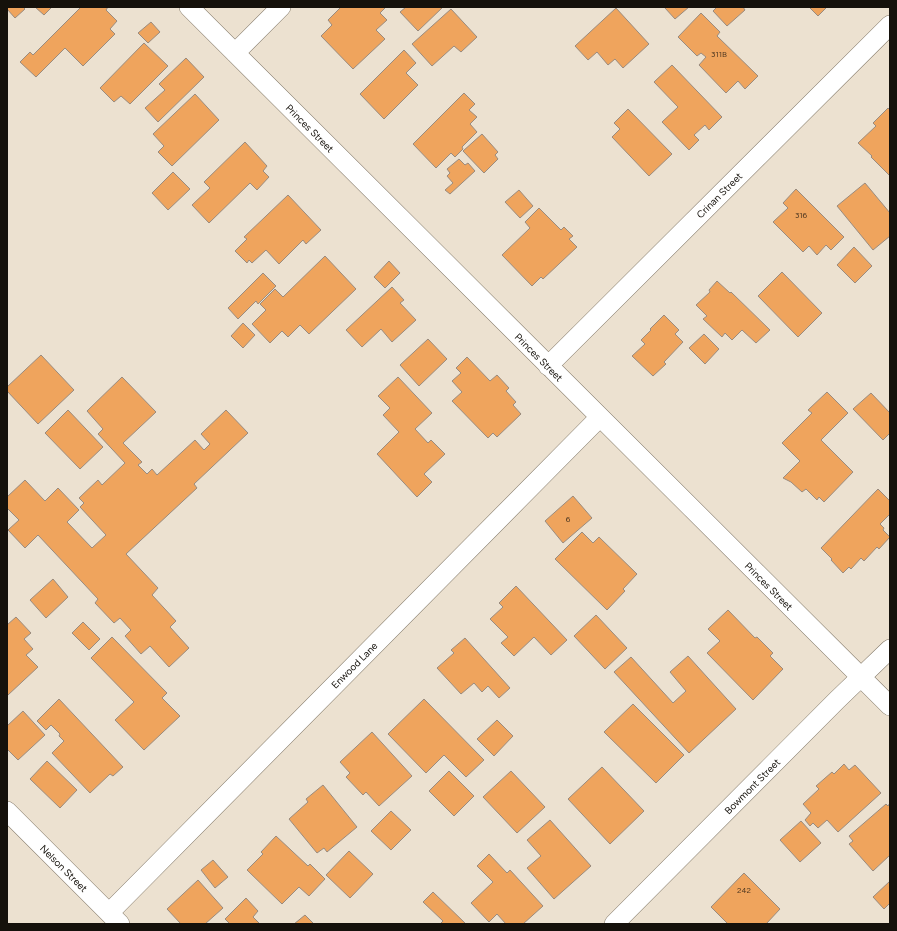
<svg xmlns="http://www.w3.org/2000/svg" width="897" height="931" font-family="Figtree,sans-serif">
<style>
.building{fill:#efa45d;stroke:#9a8b7e}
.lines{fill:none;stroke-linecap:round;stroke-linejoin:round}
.street-casing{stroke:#837969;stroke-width:20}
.street{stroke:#fff;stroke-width:19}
.labels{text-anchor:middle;stroke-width:3;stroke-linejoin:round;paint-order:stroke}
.number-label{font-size:8px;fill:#4c3620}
.street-label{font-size:10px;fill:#15110b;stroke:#fff}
</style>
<rect width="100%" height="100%" fill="#ece1d0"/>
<path class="building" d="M 7,7 L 23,7 L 25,9 L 15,18 L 7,9 Z
M 35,7 L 52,7 L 44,15 Z
M 81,7 L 108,7 L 106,10 L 117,21 L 110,29 L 115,34 L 83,66 L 65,48 L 36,77 L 20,62 L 30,52 L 33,55 Z
M 341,7 L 386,7 L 380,13 L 387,20 L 376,30 L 385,39 L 353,69 L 321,36 L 332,25 L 328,20 Z
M 406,7 L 443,7 L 418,31 L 400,12 Z
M 667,7 L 689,7 L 675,19 L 665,8 Z
M 717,7 L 743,7 L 745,10 L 727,26 L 713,11 Z
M 809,7 L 827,7 L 818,16 Z
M 616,8 L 649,44 L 623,68 L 615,59 L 608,65 L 597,52 L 588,60 L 575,46 Z
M 451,9 L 477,37 L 461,52 L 454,46 L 432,66 L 412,44 Z
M 701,13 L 720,32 L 717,36 L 758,76 L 745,89 L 738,81 L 726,93 L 699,65 L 706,57 L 701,53 L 697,56 L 678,37 Z
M 151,22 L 160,32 L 148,43 L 138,33 Z
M 144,43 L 168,66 L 130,104 L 121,96 L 114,102 L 100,88 Z
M 404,50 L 416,63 L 406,73 L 418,85 L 384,119 L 360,94 Z
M 186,58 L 204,77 L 158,122 L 145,108 L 165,90 L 159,84 Z
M 672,65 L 722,117 L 709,130 L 705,125 L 694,135 L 699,140 L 689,150 L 662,122 L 678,107 L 654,82 Z
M 464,93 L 475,104 L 469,110 L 477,117 L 470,124 L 477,132 L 462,147 L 463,149 L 455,157 L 451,153 L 436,168 L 413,144 Z
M 195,94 L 219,120 L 172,166 L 158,152 L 164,146 L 153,134 Z
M 888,108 L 890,110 L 890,176 L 871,157 L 872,156 L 858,143 L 876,126 L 873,123 Z
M 628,109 L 672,154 L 649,176 L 612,137 L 620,129 L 614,123 Z
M 482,134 L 498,152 L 495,155 L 498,159 L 484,173 L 463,151 Z
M 245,142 L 267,166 L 263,171 L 269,177 L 257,190 L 250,183 L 209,223 L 192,205 L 210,188 L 204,182 Z
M 459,159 L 465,165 L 468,163 L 475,171 L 450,194 L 445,190 L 453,183 L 447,176 L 450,173 L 447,169 Z
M 173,172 L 190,189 L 168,210 L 152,193 Z
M 865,183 L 890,213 L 890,236 L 873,250 L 837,206 Z
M 796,189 L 844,237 L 831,250 L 826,245 L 817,255 L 809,246 L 803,252 L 773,222 L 788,208 L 783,203 Z
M 519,190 L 533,206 L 520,218 L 505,202 Z
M 288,195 L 321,230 L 306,244 L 303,240 L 279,264 L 266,250 L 252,263 L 249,260 L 247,263 L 235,251 L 247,239 L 244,237 Z
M 539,208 L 561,230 L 564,227 L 573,236 L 569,239 L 577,247 L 543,279 L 541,277 L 532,286 L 502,255 L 530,228 L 525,222 Z
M 854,247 L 872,266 L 855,283 L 837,265 Z
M 325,256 L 356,289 L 309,334 L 300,325 L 288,337 L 282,331 L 270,343 L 252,324 L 266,310 L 260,304 L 275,289 L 283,297 Z
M 389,261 L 400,273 L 385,288 L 374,277 Z
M 782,272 L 822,313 L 798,337 L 758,296 Z
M 263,273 L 276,286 L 258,304 L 256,301 L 238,319 L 228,308 Z
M 717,281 L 730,293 L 731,292 L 770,330 L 756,343 L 742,330 L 732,340 L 725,333 L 722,337 L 703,319 L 707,316 L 696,305 L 710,292 L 709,290 Z
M 392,287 L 404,300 L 400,303 L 416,320 L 392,342 L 381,329 L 362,347 L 346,330 Z
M 664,315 L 679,330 L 675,334 L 683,342 L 664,362 L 666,364 L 653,376 L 632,356 L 645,344 L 641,340 L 651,330 L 650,329 Z
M 243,323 L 255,335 L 243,348 L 231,336 Z
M 704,334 L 719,349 L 705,364 L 689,348 Z
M 428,339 L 447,359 L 419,386 L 400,365 Z
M 41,355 L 74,390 L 38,424 L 7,391 L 7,387 Z
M 467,357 L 490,381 L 497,375 L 509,388 L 506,391 L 516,402 L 513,405 L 521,414 L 497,437 L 493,433 L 488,438 L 452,401 L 462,392 L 452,381 L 461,373 L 456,368 Z
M 122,377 L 156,412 L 123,443 L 142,462 L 138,465 L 147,474 L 152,469 L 157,475 L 195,440 L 204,450 L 210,444 L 201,434 L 226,410 L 248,433 L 194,484 L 197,488 L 126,554 L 158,588 L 152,595 L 176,621 L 170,627 L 189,648 L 169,667 L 150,646 L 141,654 L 125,636 L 131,630 L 120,618 L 114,623 L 95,603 L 98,599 L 38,535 L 25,548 L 8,530 L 19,520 L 7,508 L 7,497 L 25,480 L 45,501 L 58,488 L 79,510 L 67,522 L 92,548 L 106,535 L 80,507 L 84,503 L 79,498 L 98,480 L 102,485 L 125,463 L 98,434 L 103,429 L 87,411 Z
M 398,377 L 432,413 L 415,429 L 428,443 L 431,440 L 445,454 L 424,474 L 432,482 L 417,497 L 377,454 L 399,432 L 383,415 L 390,408 L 378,396 Z
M 827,392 L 848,413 L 821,440 L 853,472 L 824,502 L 819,497 L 817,500 L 806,489 L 802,492 L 791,482 L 783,478 L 800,461 L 782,443 L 812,413 L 808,410 Z
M 871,393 L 890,413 L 890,433 L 883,440 L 853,409 Z
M 68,410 L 103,447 L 80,469 L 45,433 Z
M 878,489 L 890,501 L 890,514 L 880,524 L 884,528 L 883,530 L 890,537 L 879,549 L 877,547 L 864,561 L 861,558 L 851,569 L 849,567 L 843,573 L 831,560 L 832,559 L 821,548 Z
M 573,496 L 592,518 L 563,543 L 545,521 Z
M 582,532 L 593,543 L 599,537 L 637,574 L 623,589 L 625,591 L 607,610 L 555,559 Z
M 53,579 L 68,597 L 46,618 L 30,600 Z
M 516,586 L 567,640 L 551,655 L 534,637 L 514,656 L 501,643 L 508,637 L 490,619 L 503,607 L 499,603 Z
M 728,610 L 755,638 L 757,637 L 773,653 L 770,656 L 783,669 L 753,700 L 707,653 L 720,641 L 708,629 Z
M 596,615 L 627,648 L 605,669 L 574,636 Z
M 16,617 L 31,633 L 24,639 L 33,649 L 26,655 L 38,667 L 8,695 L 7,694 L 7,625 Z
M 83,622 L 100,639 L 89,650 L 72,633 Z
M 112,637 L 167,693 L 162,698 L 180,716 L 144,750 L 115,720 L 134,702 L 91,658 Z
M 465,638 L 510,688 L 499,698 L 488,686 L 482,692 L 474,683 L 461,694 L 437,668 L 454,653 L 451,650 Z
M 688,656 L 736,709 L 689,753 L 614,672 L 631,657 L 673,703 L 686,691 L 670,672 Z
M 59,699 L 123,767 L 113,776 L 110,774 L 90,793 L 52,753 L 64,741 L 59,736 L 60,734 L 51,725 L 46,730 L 37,721 Z
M 424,699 L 484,760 L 466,777 L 444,755 L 426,773 L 388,734 Z
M 633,704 L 684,755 L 656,783 L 604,732 Z
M 23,711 L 45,735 L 18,760 L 7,749 L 7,726 Z
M 497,720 L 513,736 L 494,756 L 477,739 Z
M 372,732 L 412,776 L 379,806 L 366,792 L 363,795 L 346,777 L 350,773 L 340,762 Z
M 47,761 L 77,790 L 60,808 L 30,779 Z
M 844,764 L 849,770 L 855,765 L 881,793 L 838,832 L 827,820 L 818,828 L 813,823 L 810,826 L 805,820 L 811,813 L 803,804 L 819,789 L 816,786 L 832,772 L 834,774 Z
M 602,767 L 644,811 L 610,844 L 568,799 Z
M 449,771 L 474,796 L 454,816 L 429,791 Z
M 511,771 L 545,807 L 517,833 L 483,797 Z
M 323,785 L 357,827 L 327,852 L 324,848 L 317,853 L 289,819 L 308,802 L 306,799 Z
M 890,803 L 890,855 L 873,871 L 849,844 L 853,841 L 849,836 L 886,804 L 888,806 Z
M 391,811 L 411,830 L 391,850 L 371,831 Z
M 550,820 L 591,866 L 554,899 L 527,868 L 541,856 L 527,840 Z
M 801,821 L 821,843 L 800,862 L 780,840 Z
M 276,836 L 308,866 L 310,864 L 325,879 L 309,896 L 299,887 L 282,904 L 247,870 L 263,854 L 261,852 Z
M 349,851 L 373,874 L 350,898 L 326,875 Z
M 489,854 L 507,873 L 510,870 L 543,906 L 523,924 L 506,924 L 497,914 L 489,922 L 471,903 L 493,882 L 477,866 Z
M 213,860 L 228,877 L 215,888 L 201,870 Z
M 744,873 L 780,909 L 766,924 L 728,924 L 711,907 Z
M 198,880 L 223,908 L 205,924 L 181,924 L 167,909 Z
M 890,881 L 890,903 L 884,909 L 873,897 Z
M 433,892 L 466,924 L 440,924 L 443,921 L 423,902 Z
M 246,898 L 258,911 L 253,917 L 260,924 L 230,924 L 225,919 Z
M 305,915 L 314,924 L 294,924 Z"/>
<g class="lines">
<g class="street-casing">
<path id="street" d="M 189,7 L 890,706
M 235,53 L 281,7
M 548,366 L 890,25
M 7,811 L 120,924
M 109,913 L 600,417
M 614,924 L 837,700 L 890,649"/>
</g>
<use href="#street" class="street"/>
</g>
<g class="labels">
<g class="number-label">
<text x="719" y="57">311B</text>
<text x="801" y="218">316</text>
<text x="568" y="522">6</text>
<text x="744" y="893">242</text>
</g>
<g class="street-label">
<text transform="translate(310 128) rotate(45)" y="4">Princes Street</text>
<text transform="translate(719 195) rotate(-45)" y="4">Crinan Street</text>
<text transform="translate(539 357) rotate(45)" y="4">Princes Street</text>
<text transform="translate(769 586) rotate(45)" y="4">Princes Street</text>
<text transform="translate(354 665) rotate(-45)" y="4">Enwood Lane</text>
<text transform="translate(752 786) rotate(-45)" y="4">Bowmont Street</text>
<text transform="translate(64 868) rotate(45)" y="4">Nelson Street</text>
</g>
</g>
<rect width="897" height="931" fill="none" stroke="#15110b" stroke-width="16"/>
</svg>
